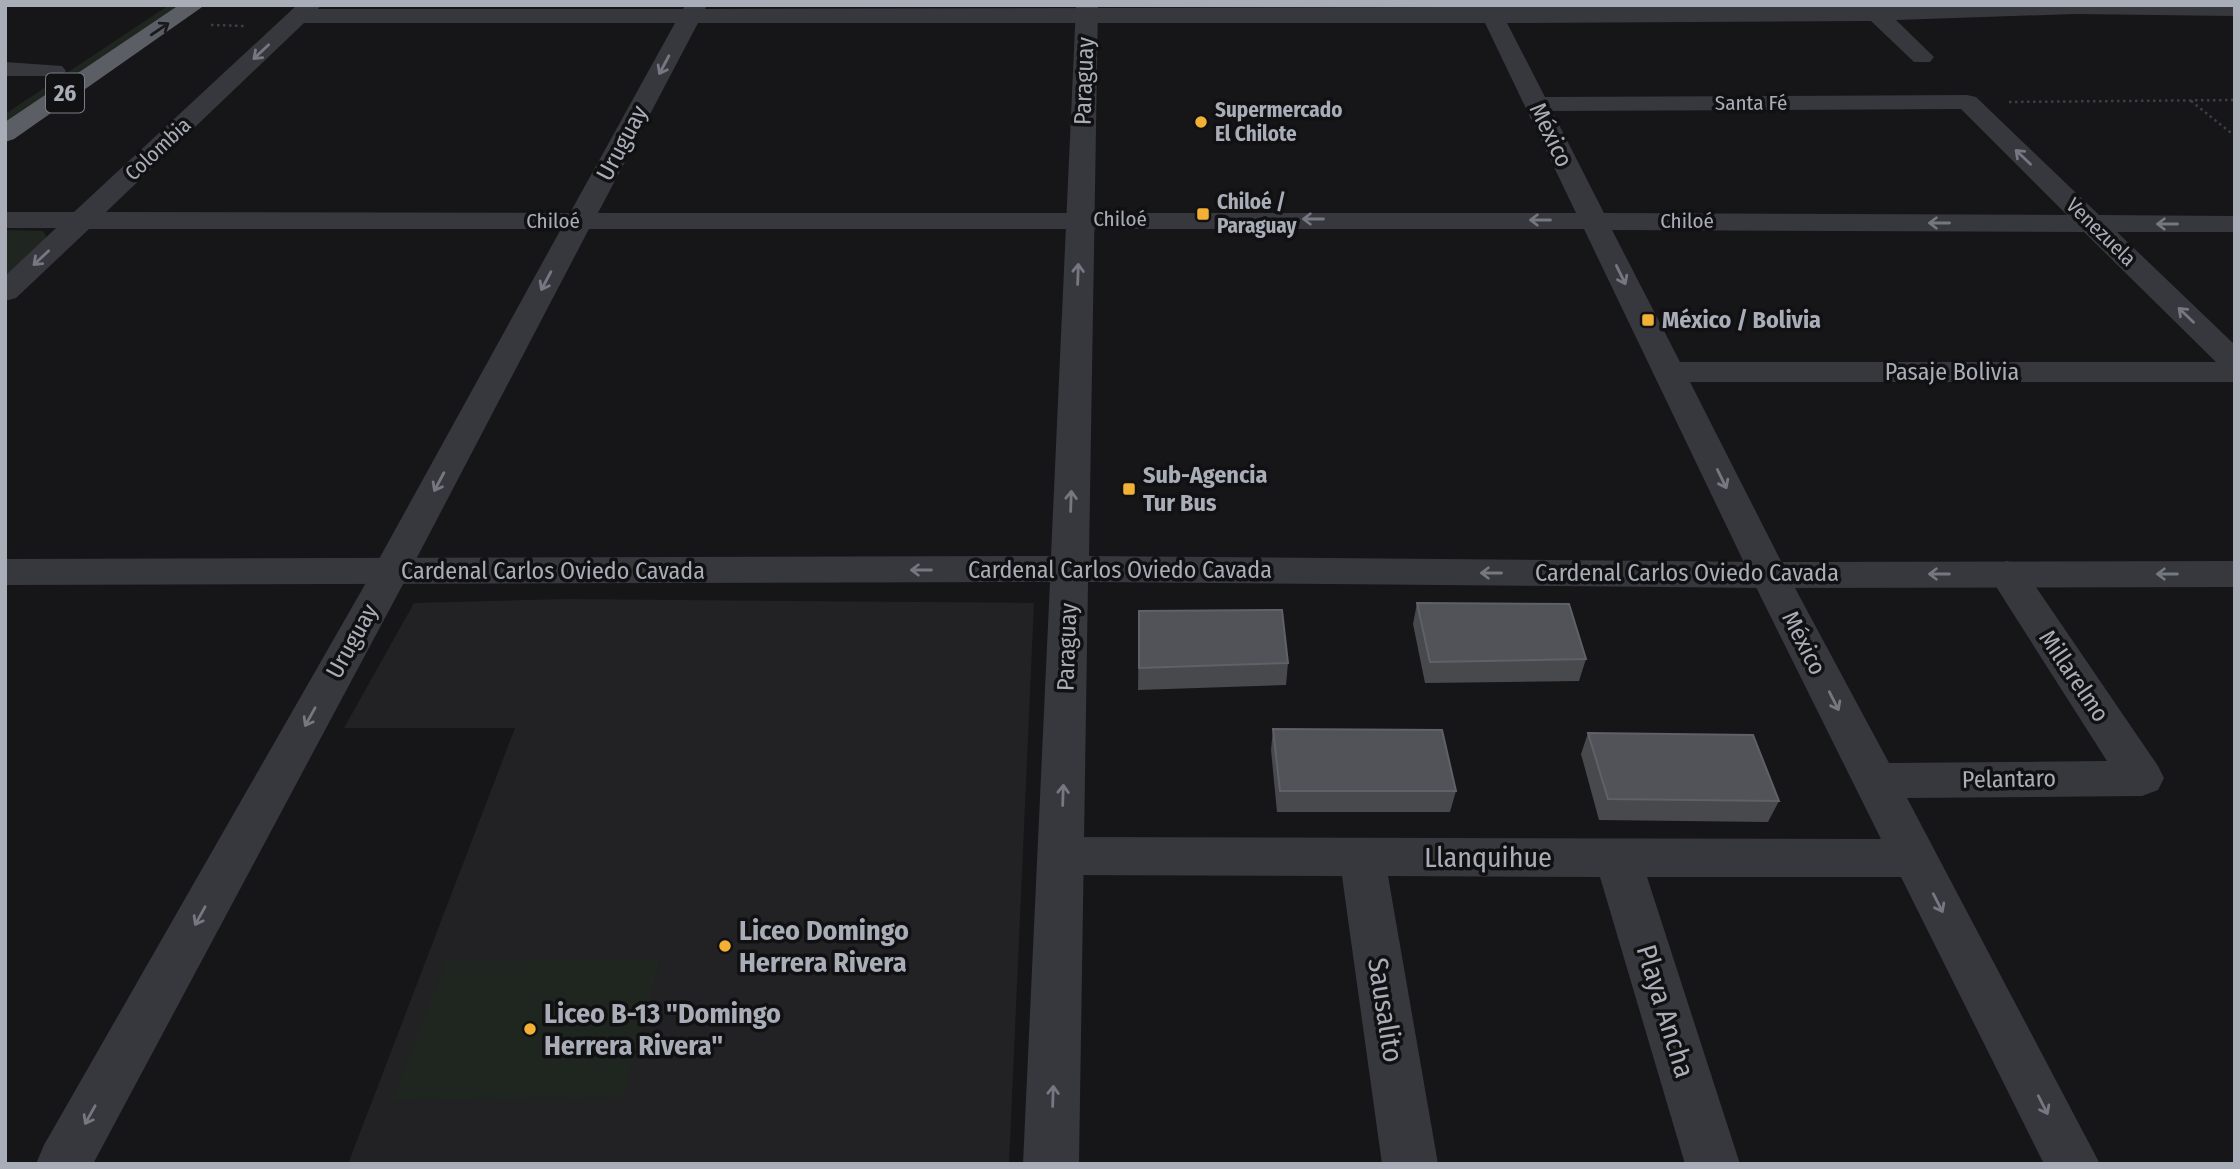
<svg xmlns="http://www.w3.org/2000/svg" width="2240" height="1169" font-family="'Fira Sans Condensed',sans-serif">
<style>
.built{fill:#222225}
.green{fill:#1e261f}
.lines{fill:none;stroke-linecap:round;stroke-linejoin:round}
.path{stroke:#3d3f44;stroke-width:2.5;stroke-dasharray:2.5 3.5;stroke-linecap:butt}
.minor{fill:#37383d;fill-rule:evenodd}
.tertiary{fill:#37383d;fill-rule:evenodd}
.trunk{fill:#5b5e65;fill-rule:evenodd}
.wall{fill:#47494d}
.building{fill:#525359;stroke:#5f6168;stroke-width:2}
.oneway{stroke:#18191b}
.oneway2{stroke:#757881}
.poi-dot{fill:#f2b134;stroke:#111113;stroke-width:2.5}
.labels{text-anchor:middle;stroke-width:7;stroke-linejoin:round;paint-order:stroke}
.far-street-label{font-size:21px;fill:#a8adb8;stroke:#111113}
.far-poi-label{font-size:21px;font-weight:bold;fill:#a8adb8;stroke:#111113;text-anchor:start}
.shield{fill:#111113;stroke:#7b7e86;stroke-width:2}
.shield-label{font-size:23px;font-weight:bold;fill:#a8adb8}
.street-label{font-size:24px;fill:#a8adb8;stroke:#111113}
.poi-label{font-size:24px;font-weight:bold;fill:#a8adb8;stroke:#111113;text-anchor:start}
.near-street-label{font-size:28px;fill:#a8adb8;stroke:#111113}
.near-poi-label{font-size:28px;font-weight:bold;fill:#a8adb8;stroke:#111113;text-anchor:start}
</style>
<rect width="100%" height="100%" fill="#161618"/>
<path class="built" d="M 566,599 L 1034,603 L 1009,1164 L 348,1164 L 515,728 L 344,728 L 414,603 Z"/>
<path class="green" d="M 169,5 L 182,5 L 5,123 L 5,114 Z
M 5,230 L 43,231 L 47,238 L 5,277 Z
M 660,960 L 623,1098 L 392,1099 L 446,961 Z"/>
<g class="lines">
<path class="path" d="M 211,25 L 244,26
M 2191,101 L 2235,136
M 2009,102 L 2235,100"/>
<path class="minor" d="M 297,5 L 321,5 L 318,9 L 683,9 L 685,5 L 707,5 L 705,9 L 2235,5 L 2235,16 L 2075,14 L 1896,20 L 1934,57 L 1930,62 L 1914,62 L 1871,21 L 1507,23 L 1545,97 L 1967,95 L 1976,97 L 2099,215 L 2235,216 L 2235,232 L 2117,232 L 2235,345 L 2235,382 L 1690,382 L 1788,575 L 1889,763 L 2107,761 L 1988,574 L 1993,565 L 2007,561 L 2021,565 L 2158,766 L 2164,778 L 2158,790 L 2142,796 L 1907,798 L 2100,1164 L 2044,1164 L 1901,877 L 1647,877 L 1740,1164 L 1685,1164 L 1600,877 L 1388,876 L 1438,1164 L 1382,1164 L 1342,876 L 1061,875 L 1045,870 L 1038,856 L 1045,842 L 1061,837 L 1881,839 L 1750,575 L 1584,229 L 589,229 L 401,588 L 93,1164 L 36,1164 L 44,1145 L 363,588 L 561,229 L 89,229 L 16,298 L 5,301 L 5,276 L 56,228 L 5,228 L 5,212 L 74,212 ZM 304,23 L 675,23 L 570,213 L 106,212 ZM 698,23 L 1485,23 L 1576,213 L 598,213 ZM 1961,109 L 2067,215 L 1604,213 L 1552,111 ZM 1612,230 L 2084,232 L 2216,362 L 1680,362 Z
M 5,62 L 62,66 L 66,71 L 62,76 L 5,76 Z"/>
<path class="tertiary" d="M 1076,5 L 1098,5 L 1089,556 L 1769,562 L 2235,561 L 2235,587 L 1769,588 L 1088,582 L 1079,1164 L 1023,1164 L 1050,582 L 5,585 L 5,559 L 1051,556 Z"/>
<path class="trunk" d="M 179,5 L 205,5 L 14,139 L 5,142 L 5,122 Z"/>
</g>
<path class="wall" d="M 1417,603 L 1586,659 L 1579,681 L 1425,683 L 1413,624 Z
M 1139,611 L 1288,663 L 1286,685 L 1138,690 Z
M 1273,729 L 1456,791 L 1450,812 L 1277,812 L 1271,750 Z
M 1588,733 L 1779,801 L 1768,822 L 1599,820 L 1581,754 Z"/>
<path class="building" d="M 1417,603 L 1569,604 L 1586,659 L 1430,662 Z
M 1282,610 L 1288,663 L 1139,668 L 1139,611 Z
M 1273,729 L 1442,730 L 1456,791 L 1280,791 Z
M 1588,733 L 1753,735 L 1779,801 L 1608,799 Z"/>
<defs><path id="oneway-shaft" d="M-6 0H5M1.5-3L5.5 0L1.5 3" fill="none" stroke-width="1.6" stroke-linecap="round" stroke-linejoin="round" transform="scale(1.75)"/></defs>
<use class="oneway" href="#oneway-shaft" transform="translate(160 29) rotate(-34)"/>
<g class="oneway2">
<use href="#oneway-shaft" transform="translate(261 52) rotate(137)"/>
<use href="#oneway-shaft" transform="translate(664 65) rotate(118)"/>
<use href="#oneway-shaft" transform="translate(2023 157) rotate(-136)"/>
<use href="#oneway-shaft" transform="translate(1313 219) rotate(-180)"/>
<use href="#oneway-shaft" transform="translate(1540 220) rotate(-180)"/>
<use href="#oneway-shaft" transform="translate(1939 223) rotate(-180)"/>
<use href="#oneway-shaft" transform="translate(2167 224) rotate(-180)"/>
<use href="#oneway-shaft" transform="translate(41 258) rotate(137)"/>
<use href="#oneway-shaft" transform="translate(1078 274) rotate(-88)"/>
<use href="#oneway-shaft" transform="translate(1621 275) rotate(64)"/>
<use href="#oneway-shaft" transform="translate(546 281) rotate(118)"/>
<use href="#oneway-shaft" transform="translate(2186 315) rotate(-136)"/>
<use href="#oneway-shaft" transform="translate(1722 479) rotate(64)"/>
<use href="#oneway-shaft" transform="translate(439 482) rotate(118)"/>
<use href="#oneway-shaft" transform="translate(1071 501) rotate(-88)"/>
<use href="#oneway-shaft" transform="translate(921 570) rotate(180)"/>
<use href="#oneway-shaft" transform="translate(1491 573) rotate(-180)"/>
<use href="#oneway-shaft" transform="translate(1939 574) rotate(180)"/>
<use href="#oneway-shaft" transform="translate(2167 574) rotate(180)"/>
<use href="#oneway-shaft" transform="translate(1834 701) rotate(63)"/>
<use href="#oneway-shaft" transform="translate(310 717) rotate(119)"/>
<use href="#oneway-shaft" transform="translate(1063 795) rotate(-88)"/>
<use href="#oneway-shaft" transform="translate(1938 903) rotate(63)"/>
<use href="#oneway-shaft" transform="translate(200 916) rotate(119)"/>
<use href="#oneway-shaft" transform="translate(1053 1096) rotate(-88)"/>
<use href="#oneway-shaft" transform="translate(2043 1105) rotate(63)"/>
<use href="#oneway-shaft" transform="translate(90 1115) rotate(119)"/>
</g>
<g class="poi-dot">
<circle cx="1201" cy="122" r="7"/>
<rect x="1196" y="207" width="14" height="14" rx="3.5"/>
<rect x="1641" y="313" width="14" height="14" rx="3.5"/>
<rect x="1122" y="482" width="14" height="14" rx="3.5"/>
<circle cx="725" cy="946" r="7"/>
<circle cx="530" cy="1029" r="7"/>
</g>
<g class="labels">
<g class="far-street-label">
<text x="1751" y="110">Santa Fé</text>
<text transform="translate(158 149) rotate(-43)" y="7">Colombia</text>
<text x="1120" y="226">Chiloé</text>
<text x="553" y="228">Chiloé</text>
<text x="1687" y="228">Chiloé</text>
<text transform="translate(2101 232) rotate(44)" y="7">Venezuela</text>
</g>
<g class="far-poi-label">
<text x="1215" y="117">Supermercado<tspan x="1215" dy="24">El Chilote</tspan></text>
<text x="1217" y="209">Chiloé /<tspan x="1217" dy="24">Paraguay</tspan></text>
</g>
<rect class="shield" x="46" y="73.5" width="38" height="39" rx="5"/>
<g class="shield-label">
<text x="65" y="101">26</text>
</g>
<g class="street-label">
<text transform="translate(1084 81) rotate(-88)" y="8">Paraguay</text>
<text transform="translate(1551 135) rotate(64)" y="8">México</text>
<text transform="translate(622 143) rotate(-62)" y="8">Uruguay</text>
<text x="1952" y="380">Pasaje Bolivia</text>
<text x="1120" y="578">Cardenal Carlos Oviedo Cavada</text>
<text x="553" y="579">Cardenal Carlos Oviedo Cavada</text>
<text x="1687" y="581">Cardenal Carlos Oviedo Cavada</text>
<text transform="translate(352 641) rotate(-61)" y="8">Uruguay</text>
<text transform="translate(1804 643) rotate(63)" y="8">México</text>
<text transform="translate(1067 647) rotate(-88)" y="8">Paraguay</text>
<text transform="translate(2074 676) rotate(56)" y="8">Millarelmo</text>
<text transform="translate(2009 779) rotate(-1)" y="8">Pelantaro</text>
</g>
<g class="poi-label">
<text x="1662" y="328">México / Bolivia</text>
<text x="1143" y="483">Sub-Agencia<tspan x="1143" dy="28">Tur Bus</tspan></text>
</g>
<g class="near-street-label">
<text x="1488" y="867">Llanquihue</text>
<text transform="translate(1386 1010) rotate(81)" y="10">Sausalito</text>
<text transform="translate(1666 1011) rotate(73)" y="10">Playa Ancha</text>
</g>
<g class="near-poi-label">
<text x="739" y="940">Liceo Domingo<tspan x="739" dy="32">Herrera Rivera</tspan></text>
<text x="544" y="1023">Liceo B-13 "Domingo<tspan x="544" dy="32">Herrera Rivera"</tspan></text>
</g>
</g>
<rect width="2240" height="1169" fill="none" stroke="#a8adb8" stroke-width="14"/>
</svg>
